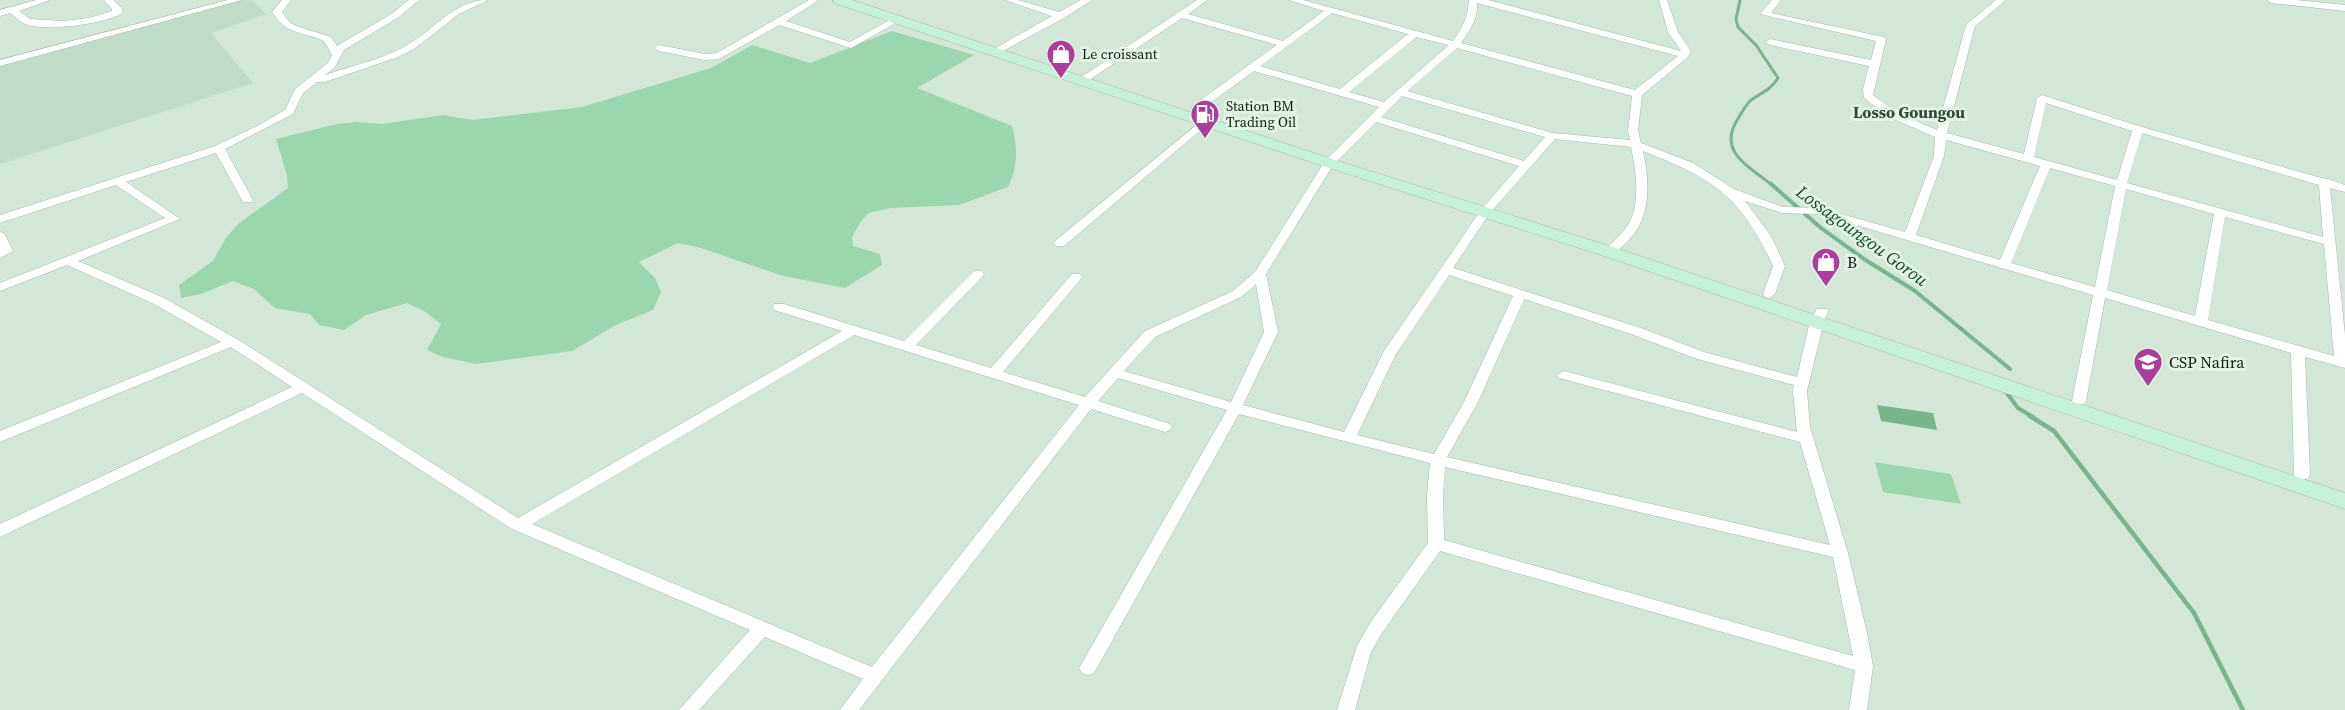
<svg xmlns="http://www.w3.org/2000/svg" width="2345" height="710" font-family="'Source Serif 4',serif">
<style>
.built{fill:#c0dbc8}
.green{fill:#9bd6ae}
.water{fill:#78b48c}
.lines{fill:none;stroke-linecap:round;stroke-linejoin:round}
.stream-far2{stroke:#78b48c;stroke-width:3}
.stream-far1{stroke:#78b48c;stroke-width:4}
.stream{stroke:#78b48c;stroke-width:4.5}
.street-casing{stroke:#a5b9ab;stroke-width:1}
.secondary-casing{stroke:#a5b9ab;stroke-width:1}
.street{fill:#fff;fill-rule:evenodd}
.secondary{fill:#c4f1d8;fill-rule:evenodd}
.labels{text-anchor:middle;stroke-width:6;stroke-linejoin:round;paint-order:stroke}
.far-poi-label{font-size:14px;fill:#141b16;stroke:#dff4e5;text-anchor:start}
.far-quarter-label{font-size:16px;font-weight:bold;fill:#324338;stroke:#dff4e5}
.poi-label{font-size:16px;fill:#141b16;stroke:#dff4e5;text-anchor:start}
.water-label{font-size:18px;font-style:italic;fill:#0f3f24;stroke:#dff4e5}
</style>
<rect width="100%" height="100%" fill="#d2e7d8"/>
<path class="built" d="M 239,0 L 252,0 L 266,14 L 211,33 L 253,83 L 0,164 L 0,65 Z"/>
<path class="green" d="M 892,31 L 974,55 L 917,88 L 1012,126 C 1018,147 1018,168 1008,187 L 959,205 L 891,208 L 869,213 L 861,221 L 852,237 L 853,246 L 880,254 L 882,265 L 845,288 L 783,276 L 701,248 L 678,243 L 639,262 L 655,278 L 661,292 L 653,310 L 616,325 L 572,351 L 476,364 L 443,357 L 427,350 L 441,324 L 424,311 L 407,303 L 366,315 L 344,330 L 319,325 L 310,314 L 275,308 L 254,289 L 233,281 L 201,294 L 181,298 L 179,285 L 213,261 L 226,238 L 238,224 L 288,188 L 287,175 L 276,139 L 337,124 L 356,122 L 382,124 L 443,115 L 472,120 L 582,107 L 711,68 L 752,45 L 810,63 Z
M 1875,462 L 1951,474 L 1961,504 L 1883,492 Z"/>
<path class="water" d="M 1877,405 L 1933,413 L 1937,430 L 1881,421 Z"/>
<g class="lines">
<path class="stream-far2" d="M 1740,0 L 1736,19 L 1738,27 L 1756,45 L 1778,78 C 1769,92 1761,92 1750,101 C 1746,105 1742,112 1739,117 C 1716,151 1747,165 1772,185"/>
<path class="stream-far1" d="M 1770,183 L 1821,228 L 1864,259 L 1915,291 L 2010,369
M 2006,392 L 2018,408 L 2033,417"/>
<path class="stream" d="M 2030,416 L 2054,431 L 2194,613 L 2243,710"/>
<g class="street-casing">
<path id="street" d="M 36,0 L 50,0 L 19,11 L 30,19 L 64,21 L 89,18 L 112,11 L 112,9 L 104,0 L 113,0 L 122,8 L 122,13 C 106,24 44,32 25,24 C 20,22 15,16 10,13 L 0,16 L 0,10 Z
M 228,0 L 242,0 L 0,66 L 0,60 Z
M 282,0 L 291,0 L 282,12 L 290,23 L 296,26 L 331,37 L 337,46 L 393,13 L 409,0 L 419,0 L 399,17 L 344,50 L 335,67 L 325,75 C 351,66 380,60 404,47 C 434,31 453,0 488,0 L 459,14 L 414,49 L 398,57 L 325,82 L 317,82 L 303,93 L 293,114 L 225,149 L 253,200 L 251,202 L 243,202 L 216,153 L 126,182 L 180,219 L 78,261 L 162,297 L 237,339 L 518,518 L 842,331 L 774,310 L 773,307 L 774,304 L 784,304 L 904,341 L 974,271 L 982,271 L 984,274 L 982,277 L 916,345 L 991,368 L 1072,274 L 1080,274 L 1082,277 L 1080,280 L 1003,372 L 1085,397 L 1145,331 L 1233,291 L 1255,272 L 1325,161 L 1379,107 L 1254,71 L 1199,111 L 1191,111 L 1191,107 L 1277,45 L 1182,18 L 1086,82 L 1078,82 L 1077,80 L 1197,0 L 1207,0 L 1188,14 L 1283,41 L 1324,11 L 1289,0 L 1303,0 L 1453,41 C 1463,27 1468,17 1469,0 L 1488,0 L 1681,51 L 1668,32 L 1659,0 L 1667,0 L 1678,32 L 1691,51 L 1688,57 L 1642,95 L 1638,131 L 1641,143 L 1693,163 L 1734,189 L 1783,207 L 1820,208 L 1905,232 L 1934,156 L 1935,137 L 1889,117 L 1864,98 L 1863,89 L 1869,66 L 1770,45 L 1765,42 L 1770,39 L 1871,60 L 1876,41 L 1760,14 L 1772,0 L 1781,0 L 1771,13 L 1884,37 L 1886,39 L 1873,95 L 1896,112 L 1937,130 L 1966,25 L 1996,0 L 2006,0 L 1975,26 L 1947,133 L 2024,154 L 2037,98 L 2042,95 L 2142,127 L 2321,178 L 2328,179 L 2345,185 L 2345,192 L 2330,188 L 2345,335 L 2345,368 L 2305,357 L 2310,475 L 2307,479 L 2297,479 L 2294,475 L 2291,353 L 2105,298 L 2086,401 L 2084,404 L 2074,404 L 2072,401 L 2093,295 L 1819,214 L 1782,213 L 1745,201 L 1771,236 L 1785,266 L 1775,294 L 1769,298 L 1765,297 L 1763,294 L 1773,266 C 1740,195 1714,179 1643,151 C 1648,174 1651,204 1639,226 C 1634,236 1622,246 1614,255 L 1606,255 L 1604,252 L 1606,249 C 1613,242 1622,234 1628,225 C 1641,204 1636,170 1631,147 L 1555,139 L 1489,214 L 1453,268 L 1641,328 L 1704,352 L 1797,377 L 1810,321 L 1817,309 L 1827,309 L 1828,312 L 1824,321 L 1807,391 L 1810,427 L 1848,553 L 1867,633 L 1873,666 L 1867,710 L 1849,710 L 1855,670 L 1440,551 L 1382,633 L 1371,652 L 1355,710 L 1337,710 L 1357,646 L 1370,623 L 1428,543 L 1427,496 L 1430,463 L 1239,414 L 1094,673 L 1088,675 L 1082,673 L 1079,668 L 1082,663 L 1227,410 L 1118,378 L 1098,401 L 1170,424 L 1172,427 L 1170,430 L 1165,432 L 1091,409 L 859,710 L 840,710 L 863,679 L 765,637 L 699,710 L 679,710 L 750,630 L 512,529 L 302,393 L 0,537 L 0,524 L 292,387 L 231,347 L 0,442 L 0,431 L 221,342 L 152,303 L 67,265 L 0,291 L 0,283 L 165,218 L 116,185 L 0,223 L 0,215 L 215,146 L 259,125 L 285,110 L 295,89 L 328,63 L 332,55 L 324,41 C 302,31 286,35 272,12 ZM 1477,3 L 1678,56 L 1635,90 L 1461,43 C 1470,30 1478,19 1477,3 ZM 1332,13 L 1408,34 L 1340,89 L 1260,66 ZM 1416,37 L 1449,45 L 1384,102 L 1349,92 ZM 1457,48 L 1632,96 L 1628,131 L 1630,140 L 1553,133 L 1407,91 ZM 1402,96 L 1545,137 L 1524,161 L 1381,117 ZM 2046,103 L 2132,131 L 2117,180 L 2034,157 ZM 1376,122 L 1519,166 L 1481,210 L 1384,351 L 1344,432 L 1243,405 L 1278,332 L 1266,274 L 1333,165 ZM 2142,133 L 2319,185 L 2323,237 L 2127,183 ZM 1946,140 L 2040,166 L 2000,260 L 1916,235 L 1944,156 ZM 2050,168 L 2115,186 L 2095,287 L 2011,263 ZM 2126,189 L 2214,214 L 2195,316 L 2107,290 ZM 2225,217 L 2324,244 L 2334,356 L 2208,320 ZM 1449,275 L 1513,296 L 1464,402 L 1434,454 L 1357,435 L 1396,354 ZM 1256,284 L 1264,332 L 1231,402 L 1124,371 L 1155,337 L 1241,297 ZM 1524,299 L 1631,334 L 1694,358 L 1794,385 L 1793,391 L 1797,432 L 1564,371 L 1557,375 L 1559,378 L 1800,442 L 1830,545 L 1447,457 L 1478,402 ZM 854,335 L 1079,405 L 872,667 L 532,524 ZM 1445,467 L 1833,557 L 1853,656 L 1444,540 L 1443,496 Z
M 809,0 L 819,0 L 786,21 L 850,42 L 895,17 L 903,19 L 851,48 L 779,25 L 719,59 L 705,60 L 659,51 L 654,48 L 659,45 L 705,54 L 717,53 Z
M 1005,0 L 1018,0 L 1059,12 L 1081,0 L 1092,0 L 1064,18 L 997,54 L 994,53 L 994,49 L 1052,16 Z
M 2267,0 L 2296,0 L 2345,5 L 2345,11 L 2271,3 Z
M 1205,118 L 1209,119 L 1209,123 L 1064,246 L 1056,246 L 1054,243 L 1056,240 Z
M 0,232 L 4,233 L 13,251 L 0,258 Z"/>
</g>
<g class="secondary-casing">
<path id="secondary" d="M 833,0 L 852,0 L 1335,160 L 1616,248 L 2345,493 L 2345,509 L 1604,256 L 1323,166 L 834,3 Z"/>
</g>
<use href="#street" class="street"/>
<use href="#secondary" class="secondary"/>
</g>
<defs>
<g id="shop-pin" transform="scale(1.5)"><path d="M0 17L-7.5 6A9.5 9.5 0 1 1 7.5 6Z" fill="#ac3d9b" stroke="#dff4e5"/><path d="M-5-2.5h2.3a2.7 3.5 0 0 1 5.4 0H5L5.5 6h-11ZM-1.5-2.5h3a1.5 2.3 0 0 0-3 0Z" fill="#fff"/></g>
<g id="fuel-pin" transform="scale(1.5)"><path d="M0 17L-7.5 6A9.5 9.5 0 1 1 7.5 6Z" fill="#ac3d9b" stroke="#dff4e5"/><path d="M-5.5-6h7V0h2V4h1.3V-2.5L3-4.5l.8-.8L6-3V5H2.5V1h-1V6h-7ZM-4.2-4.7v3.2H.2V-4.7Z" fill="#fff"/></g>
<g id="school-pin" transform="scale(1.5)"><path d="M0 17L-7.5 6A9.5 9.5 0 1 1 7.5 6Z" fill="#ac3d9b" stroke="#dff4e5"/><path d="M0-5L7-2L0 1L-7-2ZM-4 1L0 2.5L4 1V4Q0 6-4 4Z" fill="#fff"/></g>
</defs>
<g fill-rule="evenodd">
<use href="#shop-pin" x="1061" y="54"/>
<use href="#fuel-pin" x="1205" y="114"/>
<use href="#shop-pin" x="1826" y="262"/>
<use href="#school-pin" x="2148" y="362"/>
</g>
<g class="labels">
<g class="far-poi-label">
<text x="1082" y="59">Le croissant</text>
<text x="1226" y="111">Station BM<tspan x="1226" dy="16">Trading Oil</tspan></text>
</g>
<g class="far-quarter-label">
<text x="1909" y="118">Losso Goungou</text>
</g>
<g class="poi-label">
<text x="1847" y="268">B</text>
<text x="2169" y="368">CSP Nafira</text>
</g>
<g class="water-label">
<text transform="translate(1862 236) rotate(36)" y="6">Lossagoungou Gorou</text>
</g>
</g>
</svg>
